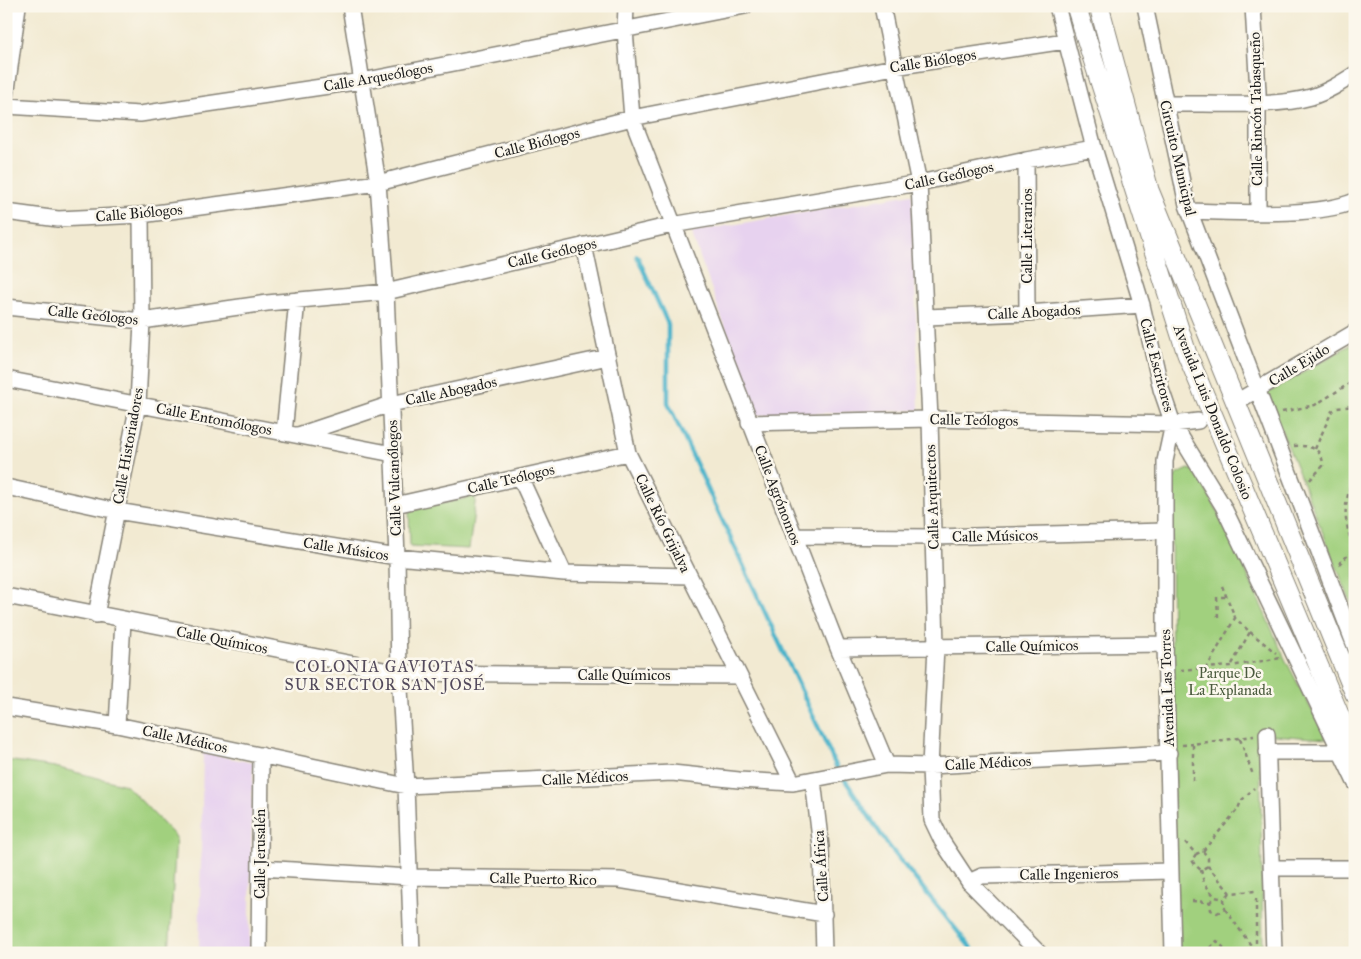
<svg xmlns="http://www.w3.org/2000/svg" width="1361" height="959" font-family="'IM FELL Great Primer',serif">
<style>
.built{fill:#e7d2ef}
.green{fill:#a1d07e;stroke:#5e764d}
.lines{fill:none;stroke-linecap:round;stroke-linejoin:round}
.stream{stroke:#4cb4ca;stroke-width:4.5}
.minor-casing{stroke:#878377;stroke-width:18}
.major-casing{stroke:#878377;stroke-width:21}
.path{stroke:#878377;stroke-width:2.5;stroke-dasharray:4 4;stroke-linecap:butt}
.minor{stroke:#fff;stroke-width:15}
.major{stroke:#fff;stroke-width:19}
.labels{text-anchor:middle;stroke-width:5;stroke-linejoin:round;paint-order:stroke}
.street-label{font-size:15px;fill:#1c1c1c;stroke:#fbf7ec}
.park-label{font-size:15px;fill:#4b5b3e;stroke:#fbf7ec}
.neighbourhood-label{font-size:16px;letter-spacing:1px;fill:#534a5c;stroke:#fbf7ec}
</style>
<rect width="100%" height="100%" fill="#fbf7ec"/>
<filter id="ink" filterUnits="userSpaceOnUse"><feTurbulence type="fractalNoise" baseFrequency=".02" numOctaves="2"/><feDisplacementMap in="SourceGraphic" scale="10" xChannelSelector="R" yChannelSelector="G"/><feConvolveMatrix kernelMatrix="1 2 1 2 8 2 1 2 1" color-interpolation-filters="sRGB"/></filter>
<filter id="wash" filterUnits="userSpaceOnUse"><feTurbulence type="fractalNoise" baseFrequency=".0096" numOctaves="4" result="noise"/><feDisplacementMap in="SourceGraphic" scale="20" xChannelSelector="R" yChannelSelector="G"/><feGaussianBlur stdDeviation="1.12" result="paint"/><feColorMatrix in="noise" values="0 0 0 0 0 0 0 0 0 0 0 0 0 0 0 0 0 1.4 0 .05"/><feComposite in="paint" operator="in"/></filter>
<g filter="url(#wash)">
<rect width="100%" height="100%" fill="#f2ead2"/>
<path class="built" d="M 912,194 L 919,410 L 757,415 L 691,232 Z
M 203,752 L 253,763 L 249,953 L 199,953 Z"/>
<path class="green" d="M 1355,342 L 1355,613 L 1267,394 Z
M 1189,469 L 1195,471 L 1224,522 L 1285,659 L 1327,739 L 1260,734 L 1263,953 L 1176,953 L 1172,719 L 1171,484 L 1177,474 Z
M 476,496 L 469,549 L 410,546 L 409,511 Z
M 6,760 L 55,767 L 126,785 L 176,837 L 169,953 L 6,953 Z"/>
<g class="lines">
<path class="stream" d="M 637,256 L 668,324 L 668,403 L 838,770
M 843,777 L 888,845 L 975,953"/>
</g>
</g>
<g filter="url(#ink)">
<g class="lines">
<g class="minor-casing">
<path id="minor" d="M 350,6 L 378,183 L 386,292 L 397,557 L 399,673 L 406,786 L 412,953
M 626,6 L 625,30 L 632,118 L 838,648 L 887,765
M 882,6 L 919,183 L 930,419 L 936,647 L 930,766 L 932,820 L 942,841 L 969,882 L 1039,953
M 1057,6 L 1094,148 L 1142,305 L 1161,389 L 1173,424 L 1223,506 L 1355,782
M 1145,6 L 1187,205 L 1355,646
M 1253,6 L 1258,92 L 1258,212
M 6,97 L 18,6
M 1166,104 C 1207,103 1273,108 1311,97 C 1327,92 1341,83 1355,74
M 6,106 L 140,114 L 362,81 L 745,6
M 1026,160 L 1027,313
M 1189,211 C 1234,212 1315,218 1355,201
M 6,212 L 58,219 L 141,215 L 378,183 L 632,118 L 894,67 L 1065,41
M 584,245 L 628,453 L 793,783
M 6,307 L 142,321 L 267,303 L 386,292 L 672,225 L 919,183 L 1026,160 L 1094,148
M 926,317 L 1027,313 L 1142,305
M 6,379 L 393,454
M 1243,398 L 1355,332
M 749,423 L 930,419 L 1173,424 L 1198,421
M 284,433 L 297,300
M 298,435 L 391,404 L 608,357
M 520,477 L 564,573
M 6,487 L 117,511 L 397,557 L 564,573 L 689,576
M 395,505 L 628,453
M 794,536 L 933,537 L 1165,531
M 6,596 L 399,673 L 739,676
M 96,615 L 138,404 L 142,321 L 141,215
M 838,648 L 1165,644
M 6,707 L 117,725 L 406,786 L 672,773 L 739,780 L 793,783 L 887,765 L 930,766 L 1169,753
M 117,725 L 123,621
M 1267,734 L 1274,953
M 1267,752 L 1340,752
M 813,780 L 821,847 L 824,953
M 260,868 L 410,877 L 619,880 L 824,914
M 1272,868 L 1355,868
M 969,882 L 982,876 L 1170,871
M 259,953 L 261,755
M 1173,953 L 1165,644 L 1165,461 L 1173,424"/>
</g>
<g class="major-casing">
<path id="major" d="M 1076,6 L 1187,354 L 1355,752
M 1099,6 L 1149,190 L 1355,694"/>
</g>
<path class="path" d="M 1282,412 L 1315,405 L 1355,380
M 1294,446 C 1309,445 1323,448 1323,466 L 1307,483
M 1315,449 L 1332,411 L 1337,408 L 1355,406
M 1355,471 C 1343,508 1342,516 1355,552
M 1339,564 L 1354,549
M 1222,586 L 1235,617
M 1218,617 L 1217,597 L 1226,597
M 1250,632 L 1276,653
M 1206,669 L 1235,618 L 1250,632 L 1231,666
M 1180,670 L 1231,666 L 1281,658
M 1240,739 L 1253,775
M 1182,745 L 1193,744
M 1193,781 L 1193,744 L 1254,736
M 1185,842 L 1196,854 L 1203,851 L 1238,809 L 1241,801 L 1254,788
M 1203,851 L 1208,858 L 1208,866 L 1230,893 L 1256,891
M 1196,854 L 1192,860 L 1195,865 L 1201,870 L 1208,866
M 1201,870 L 1204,883 L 1215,897
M 1256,899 L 1256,953
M 1192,901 L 1210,902 L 1211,910 L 1217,913 L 1225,909 L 1224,899 L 1230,893
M 1210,902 L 1215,897 L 1224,899
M 1225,909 L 1255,951
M 1204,953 L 1217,941 L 1229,953"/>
<use href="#minor" class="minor"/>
<use href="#major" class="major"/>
</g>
</g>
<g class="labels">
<g class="street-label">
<text transform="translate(933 61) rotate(-9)" y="5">Calle Biólogos</text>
<text transform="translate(378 77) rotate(-10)" y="5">Calle Arqueólogos</text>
<text transform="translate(1256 109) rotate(-91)" y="5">Calle Rincón Tabasqueño</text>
<text transform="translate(537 143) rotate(-14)" y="5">Calle Biólogos</text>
<text transform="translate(1178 158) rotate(77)" y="5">Circuito Municipal</text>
<text transform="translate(949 176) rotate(-12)" y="5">Calle Geólogos</text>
<text transform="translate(139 213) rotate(-5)" y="5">Calle Biólogos</text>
<text transform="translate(1027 236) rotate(-90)" y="5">Calle Literarios</text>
<text transform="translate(552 253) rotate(-13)" y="5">Calle Geólogos</text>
<text transform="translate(1034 312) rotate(-3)" y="5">Calle Abogados</text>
<text transform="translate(93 315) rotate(6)" y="5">Calle Geólogos</text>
<text transform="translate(1157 365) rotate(75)" y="5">Calle Escritores</text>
<text transform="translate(1299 365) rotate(-31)" y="5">Calle Ejido</text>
<text transform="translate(451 391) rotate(-12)" y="5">Calle Abogados</text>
<text transform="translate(1213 412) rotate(68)" y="5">Avenida Luis Donaldo Colosio</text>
<text transform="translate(214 419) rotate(11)" y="5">Calle Entomólogos</text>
<text transform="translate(974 420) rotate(1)" y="5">Calle Teólogos</text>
<text transform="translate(128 446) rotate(-80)" y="5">Calle Historiadores</text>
<text transform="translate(394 478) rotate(-92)" y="5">Calle Vulcanólogos</text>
<text transform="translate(511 479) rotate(-13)" y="5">Calle Teólogos</text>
<text transform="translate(778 495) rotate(69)" y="5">Calle Agrónomos</text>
<text transform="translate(932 497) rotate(-92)" y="5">Calle Arquitectos</text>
<text transform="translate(663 523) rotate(64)" y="5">Calle Río Grijalva</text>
<text transform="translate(995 536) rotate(-1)" y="5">Calle Músicos</text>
<text transform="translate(346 549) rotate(9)" y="5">Calle Músicos</text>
<text transform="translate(222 640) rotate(11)" y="5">Calle Químicos</text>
<text transform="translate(1032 646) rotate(-1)" y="5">Calle Químicos</text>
<text x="624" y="680">Calle Químicos</text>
<text transform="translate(1167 688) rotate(-92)" y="5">Avenida Las Torres</text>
<text transform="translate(185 739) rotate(12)" y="5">Calle Médicos</text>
<text transform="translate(988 763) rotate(-3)" y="5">Calle Médicos</text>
<text transform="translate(585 778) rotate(-3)" y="5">Calle Médicos</text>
<text transform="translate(260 854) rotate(-90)" y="5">Calle Jerusalén</text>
<text transform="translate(821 866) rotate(-94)" y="5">Calle África</text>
<text transform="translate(1069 874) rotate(-1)" y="5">Calle Ingenieros</text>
<text transform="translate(543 879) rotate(1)" y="5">Calle Puerto Rico</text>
</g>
<g class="park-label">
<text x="1230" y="678">Parque De<tspan x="1230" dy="17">La Explanada</tspan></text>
</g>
<g class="neighbourhood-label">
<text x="385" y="672">COLONIA GAVIOTAS<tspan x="385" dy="18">SUR SECTOR SAN JOSÉ</tspan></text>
</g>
</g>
<rect width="1361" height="959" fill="none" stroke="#fbf7ec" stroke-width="25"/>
</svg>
